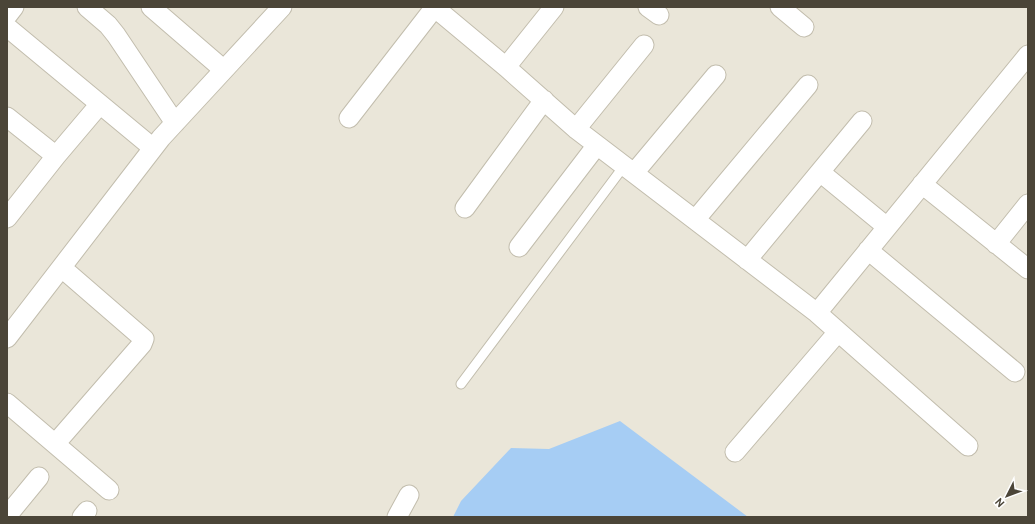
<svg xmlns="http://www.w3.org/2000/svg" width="1035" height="524" font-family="Overpass,sans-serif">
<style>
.residential{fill:#eae6d9}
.water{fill:#a6cdf4}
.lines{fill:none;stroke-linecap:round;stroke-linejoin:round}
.service-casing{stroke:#c2bdad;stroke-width:11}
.minor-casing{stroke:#c2bdad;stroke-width:21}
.service{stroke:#fff;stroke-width:9}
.minor{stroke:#fff;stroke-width:19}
</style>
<rect width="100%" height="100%" fill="#f6f4eb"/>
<path class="residential" d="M 7,7 L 1028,7 L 1028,517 L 7,517 Z"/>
<path class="water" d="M 620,421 L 748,517 L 453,517 L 461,501 L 511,448 L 549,449 Z"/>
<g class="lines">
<g class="service-casing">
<path id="service" d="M 461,384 L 624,166"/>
</g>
<g class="minor-casing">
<path id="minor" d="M 87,7 L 108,25 L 116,35 L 175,123
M 151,7 L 224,70
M 434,7 L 506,67 L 576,129 L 817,313 L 968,446
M 648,7 L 659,15
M 780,7 L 804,27
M 7,16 L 14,7
M 7,27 L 153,148
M 506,67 L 554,7
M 7,117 L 56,156
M 349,118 L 435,7
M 576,129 L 644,45
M 820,172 L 887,227
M 634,173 L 716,75
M 922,184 L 1028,269
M 465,208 L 544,100
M 7,218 L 56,156 L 100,104
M 695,220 L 808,85
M 996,244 L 1028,204
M 519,247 L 597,145
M 868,250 L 1015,372
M 747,260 L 862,121
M 817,313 L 1028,55
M 7,338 L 161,138 L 282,7
M 7,403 L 109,490
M 55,444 L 142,344 L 144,339 L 62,268
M 735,452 L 838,332
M 7,516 L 39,477
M 82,517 L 87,511
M 397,517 L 409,495"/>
</g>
<use href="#service" class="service"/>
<use href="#minor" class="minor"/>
</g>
<rect width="1035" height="524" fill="none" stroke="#4b4538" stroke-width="16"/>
<g transform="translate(1007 496) rotate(228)" stroke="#ffffff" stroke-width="3" paint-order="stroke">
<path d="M0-3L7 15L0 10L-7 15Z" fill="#4b4538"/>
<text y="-6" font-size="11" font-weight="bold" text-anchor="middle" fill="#4b4538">N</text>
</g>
</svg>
